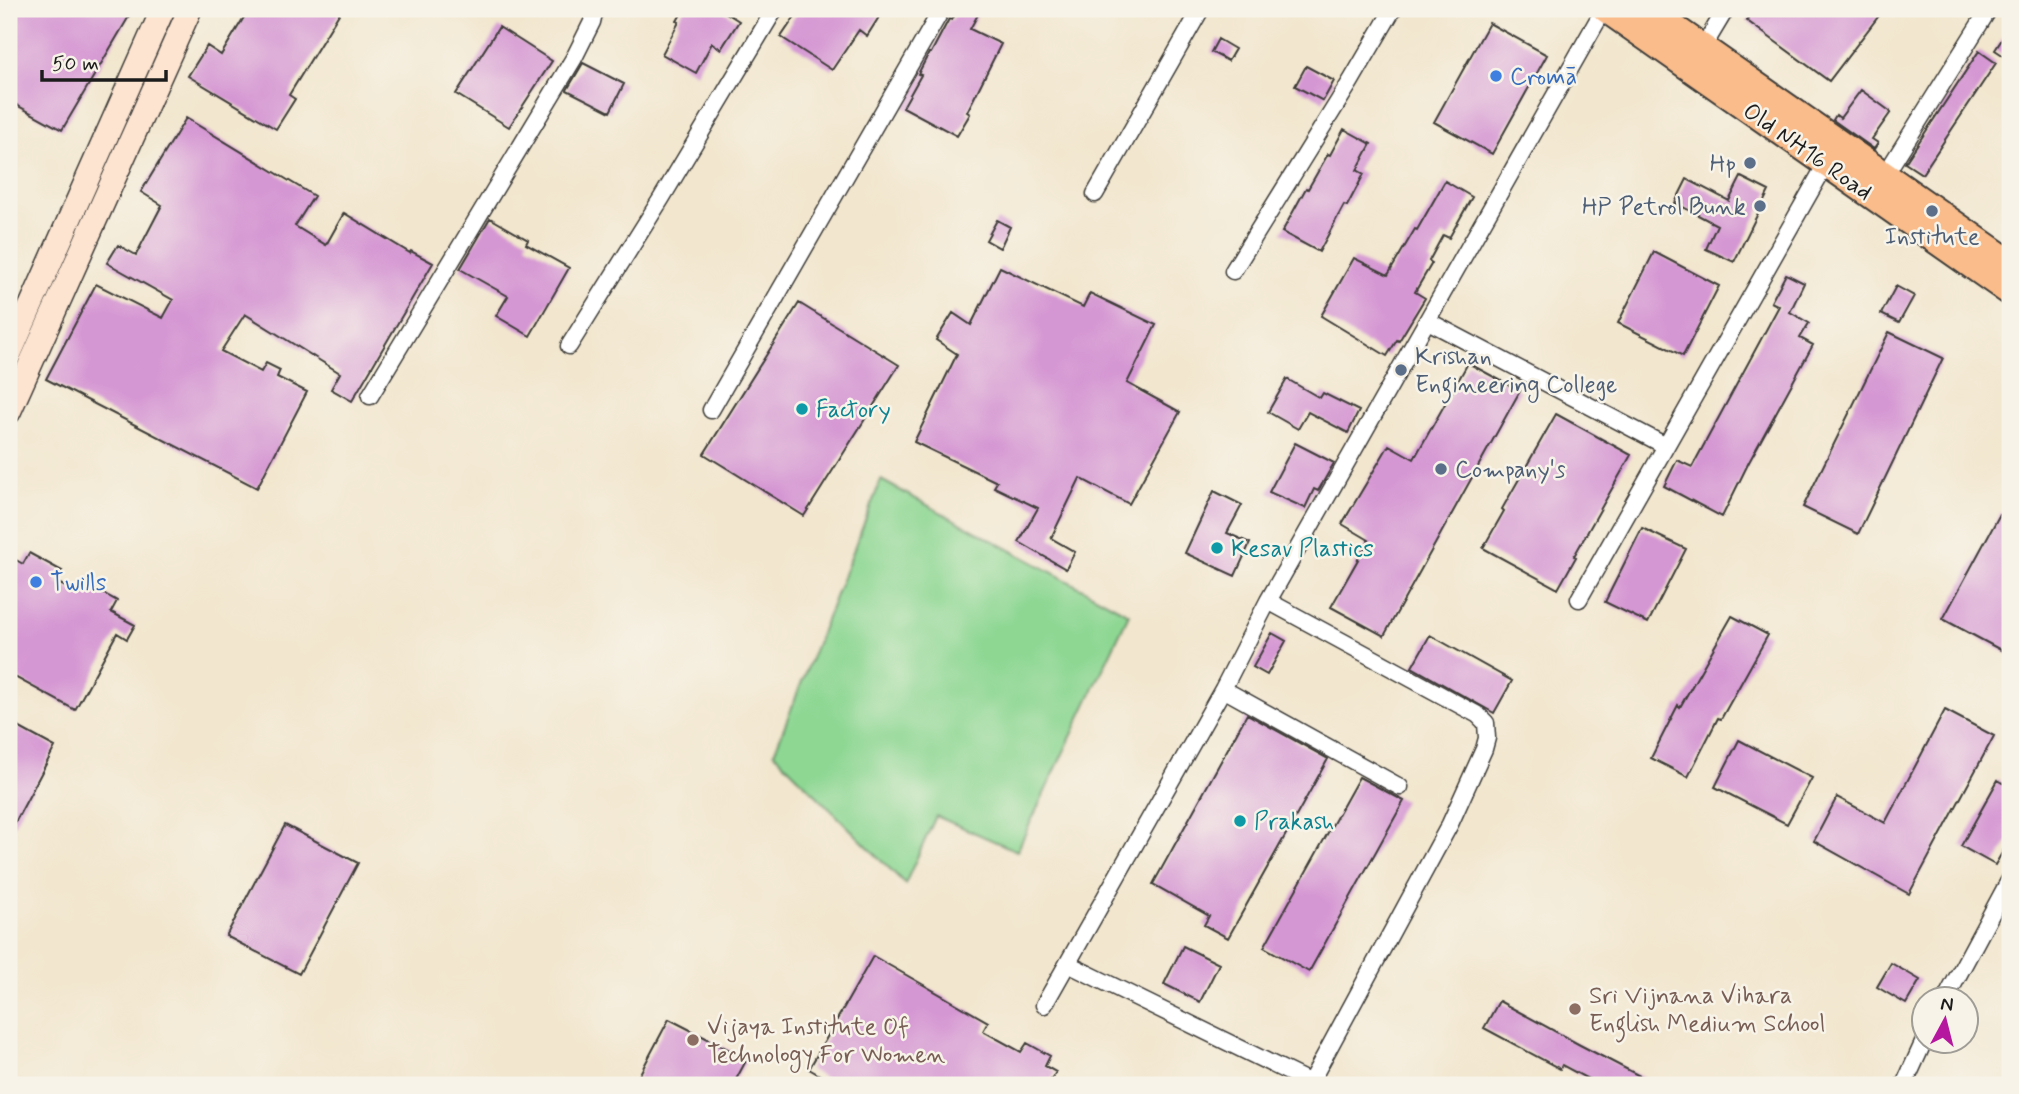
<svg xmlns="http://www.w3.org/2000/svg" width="2019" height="1094" font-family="Mynerve,sans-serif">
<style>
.green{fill:#8dd793;stroke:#547a58;stroke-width:2}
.building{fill:#d597d3}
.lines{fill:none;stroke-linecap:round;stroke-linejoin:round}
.street-casing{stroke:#3c3a37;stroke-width:19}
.secondary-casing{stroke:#3c3a37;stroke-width:26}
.primary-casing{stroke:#3c3a37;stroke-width:30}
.street{stroke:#fff;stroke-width:16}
.secondary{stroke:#fde4d0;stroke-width:23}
.primary{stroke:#f9bc8a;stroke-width:26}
.shop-dot{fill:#3f7fe0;stroke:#f7f3e8;stroke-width:2.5}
.service-dot{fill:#5c6f8a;stroke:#f7f3e8;stroke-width:2.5}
.culture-dot{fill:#0f9aa8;stroke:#f7f3e8;stroke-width:2.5}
.education-dot{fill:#8d6e63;stroke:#f7f3e8;stroke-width:2.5}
.labels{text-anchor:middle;stroke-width:5;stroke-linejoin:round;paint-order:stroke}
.shop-label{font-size:24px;fill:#366cbe;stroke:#f7f3e8;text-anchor:start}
.street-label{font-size:24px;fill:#1c1c1c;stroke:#f7f3e8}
.service-label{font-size:24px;fill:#4e5e75;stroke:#f7f3e8;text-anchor:end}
.culture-label{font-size:24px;fill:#0d838f;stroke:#f7f3e8;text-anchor:start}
.education-label{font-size:24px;fill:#785e54;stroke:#f7f3e8;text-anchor:start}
</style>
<rect width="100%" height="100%" fill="#f7f3e8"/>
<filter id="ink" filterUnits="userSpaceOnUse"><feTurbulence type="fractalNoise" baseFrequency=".0143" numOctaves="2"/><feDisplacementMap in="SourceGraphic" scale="14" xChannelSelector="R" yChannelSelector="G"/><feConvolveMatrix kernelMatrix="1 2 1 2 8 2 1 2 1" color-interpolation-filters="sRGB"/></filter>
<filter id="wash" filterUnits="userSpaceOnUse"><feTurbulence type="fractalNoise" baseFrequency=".00686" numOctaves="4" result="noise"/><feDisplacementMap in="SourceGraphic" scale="28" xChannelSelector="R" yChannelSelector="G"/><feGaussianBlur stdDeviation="1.57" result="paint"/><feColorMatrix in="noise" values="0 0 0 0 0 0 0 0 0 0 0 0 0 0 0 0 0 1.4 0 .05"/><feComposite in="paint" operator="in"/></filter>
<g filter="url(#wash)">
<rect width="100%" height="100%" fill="#f2e6ce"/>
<path class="green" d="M 881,480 L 1129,614 L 1017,851 L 936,816 L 905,884 L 774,753 Z"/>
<g id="blocks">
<path class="building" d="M 9,9 L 123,9 L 131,13 L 62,130 L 9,101 Z
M 249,9 L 342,9 L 289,95 L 295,99 L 276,129 L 188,76 L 207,46 L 221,55 Z
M 684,9 L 720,9 L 739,21 L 721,49 L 712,43 L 696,73 L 662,54 L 679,22 L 677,21 Z
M 800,9 L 884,9 L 867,36 L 859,30 L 832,70 L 781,37 Z
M 958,9 L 981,9 L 970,29 L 1001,44 L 967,112 L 970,114 L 957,136 L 903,107 L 921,75 L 918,74 L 929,53 L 931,53 L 949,19 L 952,20 Z
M 1755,9 L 1884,9 L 1829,81 L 1746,20 Z
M 1489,23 L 1547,55 L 1492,154 L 1434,122 Z
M 499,27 L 552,61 L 509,127 L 456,94 Z
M 2010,27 L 2010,60 L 1995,50 Z
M 1218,39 L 1235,49 L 1228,61 L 1211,52 Z
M 1979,51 L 1996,63 L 1922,174 L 1905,163 Z
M 583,63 L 624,84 L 610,112 L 567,90 Z
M 1306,66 L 1334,81 L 1323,101 L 1295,86 Z
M 1861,90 L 1891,112 L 1872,139 L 1878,143 L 1874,149 L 1833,120 L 1836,115 L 1840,118 Z
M 186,118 L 314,196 L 295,226 L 326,245 L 344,213 L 410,253 L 411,251 L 433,263 L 352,401 L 331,389 L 340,373 L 245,314 L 221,351 L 261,372 L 266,363 L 280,370 L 277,377 L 307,392 L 257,488 L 46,379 L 96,284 L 163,318 L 173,300 L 107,263 L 118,245 L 136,255 L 162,205 L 141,192 Z
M 1344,129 L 1371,144 L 1357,170 L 1364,174 L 1347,206 L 1344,205 L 1319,252 L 1282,232 L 1306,188 L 1308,189 L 1328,154 L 1330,155 Z
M 1741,177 L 1769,191 L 1734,262 L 1706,249 L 1717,225 L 1675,203 L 1687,179 L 1729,201 Z
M 1445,181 L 1472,197 L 1449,238 L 1443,235 L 1429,261 L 1432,263 L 1415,292 L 1425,298 L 1399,341 L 1397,340 L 1387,356 L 1321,316 L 1354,258 L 1388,275 L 1415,229 L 1417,230 Z
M 490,218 L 528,240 L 526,244 L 569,268 L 530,336 L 496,316 L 508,296 L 460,269 Z
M 997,220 L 1010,227 L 1000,248 L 986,240 Z
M 1654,252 L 1719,286 L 1683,356 L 1618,323 Z
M 1000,267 L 1083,307 L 1090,293 L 1156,325 L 1127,383 L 1180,412 L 1129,504 L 1080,478 L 1051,538 L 1075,552 L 1066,569 L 1019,542 L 1038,508 L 994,487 L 997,482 L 914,442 L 957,354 L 936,340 L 953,313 L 971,325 Z
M 1786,274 L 1804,283 L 1790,312 L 1809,323 L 1800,338 L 1813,345 L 1749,462 L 1722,517 L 1664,486 L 1677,460 L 1692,467 L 1779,306 L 1771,302 Z
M 1896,286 L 1914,296 L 1899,323 L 1881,314 Z
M 799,303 L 899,365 L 804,516 L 704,454 Z
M 1889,332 L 1943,358 L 1858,534 L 1803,507 Z
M 1468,363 L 1520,391 L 1384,636 L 1331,607 L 1369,540 L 1342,524 L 1389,445 L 1414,459 Z
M 1287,379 L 1320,398 L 1323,393 L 1359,411 L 1348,433 L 1308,412 L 1298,429 L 1268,412 Z
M 1556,414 L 1631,455 L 1574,556 L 1576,557 L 1558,589 L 1483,548 L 1504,511 L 1502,509 Z
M 1295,443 L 1334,463 L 1318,491 L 1314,489 L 1305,508 L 1269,492 Z
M 1214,491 L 1242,505 L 1227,533 L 1250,543 L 1235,576 L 1185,553 Z
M 2001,512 L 2010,517 L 2010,655 L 1943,619 Z
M 1642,528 L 1686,549 L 1648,623 L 1605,602 Z
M 29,553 L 62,571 L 56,582 L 79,594 L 85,583 L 117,601 L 111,612 L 135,625 L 127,639 L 117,633 L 75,710 L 9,674 L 9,556 L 23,564 Z
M 1732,616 L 1768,635 L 1721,719 L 1718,718 L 1688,777 L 1651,758 L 1678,705 L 1680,707 Z
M 1272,633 L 1286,641 L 1267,675 L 1253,667 Z
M 1430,635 L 1512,681 L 1494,713 L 1412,667 Z
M 1945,710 L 1994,736 L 1909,894 L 1814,841 L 1837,797 L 1885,823 Z
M 1247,714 L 1328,759 L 1228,938 L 1204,925 L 1209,916 L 1153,884 Z
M 9,722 L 55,747 L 9,834 Z
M 1739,740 L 1812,778 L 1787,824 L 1715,787 Z
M 1359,777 L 1404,801 L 1309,972 L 1264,947 Z
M 1998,780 L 2010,787 L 2010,839 L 1995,865 L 1961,846 Z
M 285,825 L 358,863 L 299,974 L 226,936 Z
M 1183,946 L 1219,964 L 1200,1002 L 1164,984 Z
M 873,956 L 988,1022 L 983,1031 L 1021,1052 L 1027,1043 L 1050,1056 L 1045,1066 L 1056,1072 L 1048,1085 L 837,1085 L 809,1069 Z
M 1891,963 L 1920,980 L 1906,1004 L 1877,987 Z
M 1499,1001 L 1580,1045 L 1657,1085 L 1599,1085 L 1562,1065 L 1560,1069 L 1484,1028 Z
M 669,1019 L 747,1059 L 733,1085 L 634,1085 Z"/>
</g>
</g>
<g filter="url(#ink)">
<use href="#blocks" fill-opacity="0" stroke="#3c3a37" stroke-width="2"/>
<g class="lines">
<g class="street-casing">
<path id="street" d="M 1702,49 L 1726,9
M 1885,175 L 1989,9
M 1095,194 L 1201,9
M 1233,271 L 1351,81 L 1393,9
M 1428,321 L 1666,446 L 1826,164
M 569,346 L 661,199 L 775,9
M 370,396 L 574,58 L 592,22 L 595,9
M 711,410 L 942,9
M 1579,599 L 1666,446
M 1268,601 L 1478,715 L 1486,723 L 1487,738 L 1484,749 L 1450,824 L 1310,1083
M 1223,689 L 1400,787
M 1068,964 L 1315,1085
M 1945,1000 L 2010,879
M 1044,1005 L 1223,689 L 1268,601 L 1604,9
M 1904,1085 L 1924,1041"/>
</g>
<g class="secondary-casing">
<path id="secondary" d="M 9,355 L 163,9
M 9,412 L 190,9"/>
</g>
<g class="primary-casing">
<path id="primary" d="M 1606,9 L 2010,292
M 1647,9 L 2010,263"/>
</g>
<use href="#street" class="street"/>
<use href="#secondary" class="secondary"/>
<use href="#primary" class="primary"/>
</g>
</g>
<g class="shop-dot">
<circle cx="1496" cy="76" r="7"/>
<circle cx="36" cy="582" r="7"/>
</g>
<g class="service-dot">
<circle cx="1750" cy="163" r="7"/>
<circle cx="1760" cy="206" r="7"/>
<circle cx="1932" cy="211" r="7"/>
<circle cx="1401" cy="370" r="7"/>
<circle cx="1441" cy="469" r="7"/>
</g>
<g class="culture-dot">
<circle cx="802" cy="409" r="7"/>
<circle cx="1217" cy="548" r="7"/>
<circle cx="1240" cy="821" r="7"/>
</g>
<g class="education-dot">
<circle cx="1575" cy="1009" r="7"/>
<circle cx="693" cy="1040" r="7"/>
</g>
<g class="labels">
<g class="shop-label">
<text x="1510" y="84">Cromā</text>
<text x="50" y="590">Twills</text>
</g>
<g class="street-label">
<text transform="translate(1808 151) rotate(35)" y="8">Old NH16 Road</text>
</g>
<g class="service-label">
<text x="1736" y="171">Hp</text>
<text x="1746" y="214">HP Petrol Bunk</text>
<text x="1932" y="244" text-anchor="middle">Institute</text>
<text x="1415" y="364" text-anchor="start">Krishan<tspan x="1415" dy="28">Engineering College</tspan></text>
<text x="1455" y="477" text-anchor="start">Company's</text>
</g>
<g class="culture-label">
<text x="816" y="417">Factory</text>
<text x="1231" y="556">Kesav Plastics</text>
<text x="1254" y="829">Prakash</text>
</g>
<g class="education-label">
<text x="1589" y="1003">Sri Vijnana Vihara<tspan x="1589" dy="28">English Medium School</tspan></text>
<text x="707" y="1034">Vijaya Institute Of<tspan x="707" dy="28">Technology For Women</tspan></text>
</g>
</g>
<rect width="2019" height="1094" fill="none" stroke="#f7f3e8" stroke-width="35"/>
<g transform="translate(1945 1020) rotate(7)"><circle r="33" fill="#f7f3e8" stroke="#9f9d96" stroke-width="2"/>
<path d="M0-5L12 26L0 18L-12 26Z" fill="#b5179e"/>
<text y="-10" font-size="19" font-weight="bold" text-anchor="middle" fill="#1c1c1c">N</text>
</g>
<path d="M42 70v10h124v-10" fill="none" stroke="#1c1c1c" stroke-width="3.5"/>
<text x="52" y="70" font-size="21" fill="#1c1c1c" stroke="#f7f3e8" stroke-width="5" paint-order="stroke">50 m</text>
</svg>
